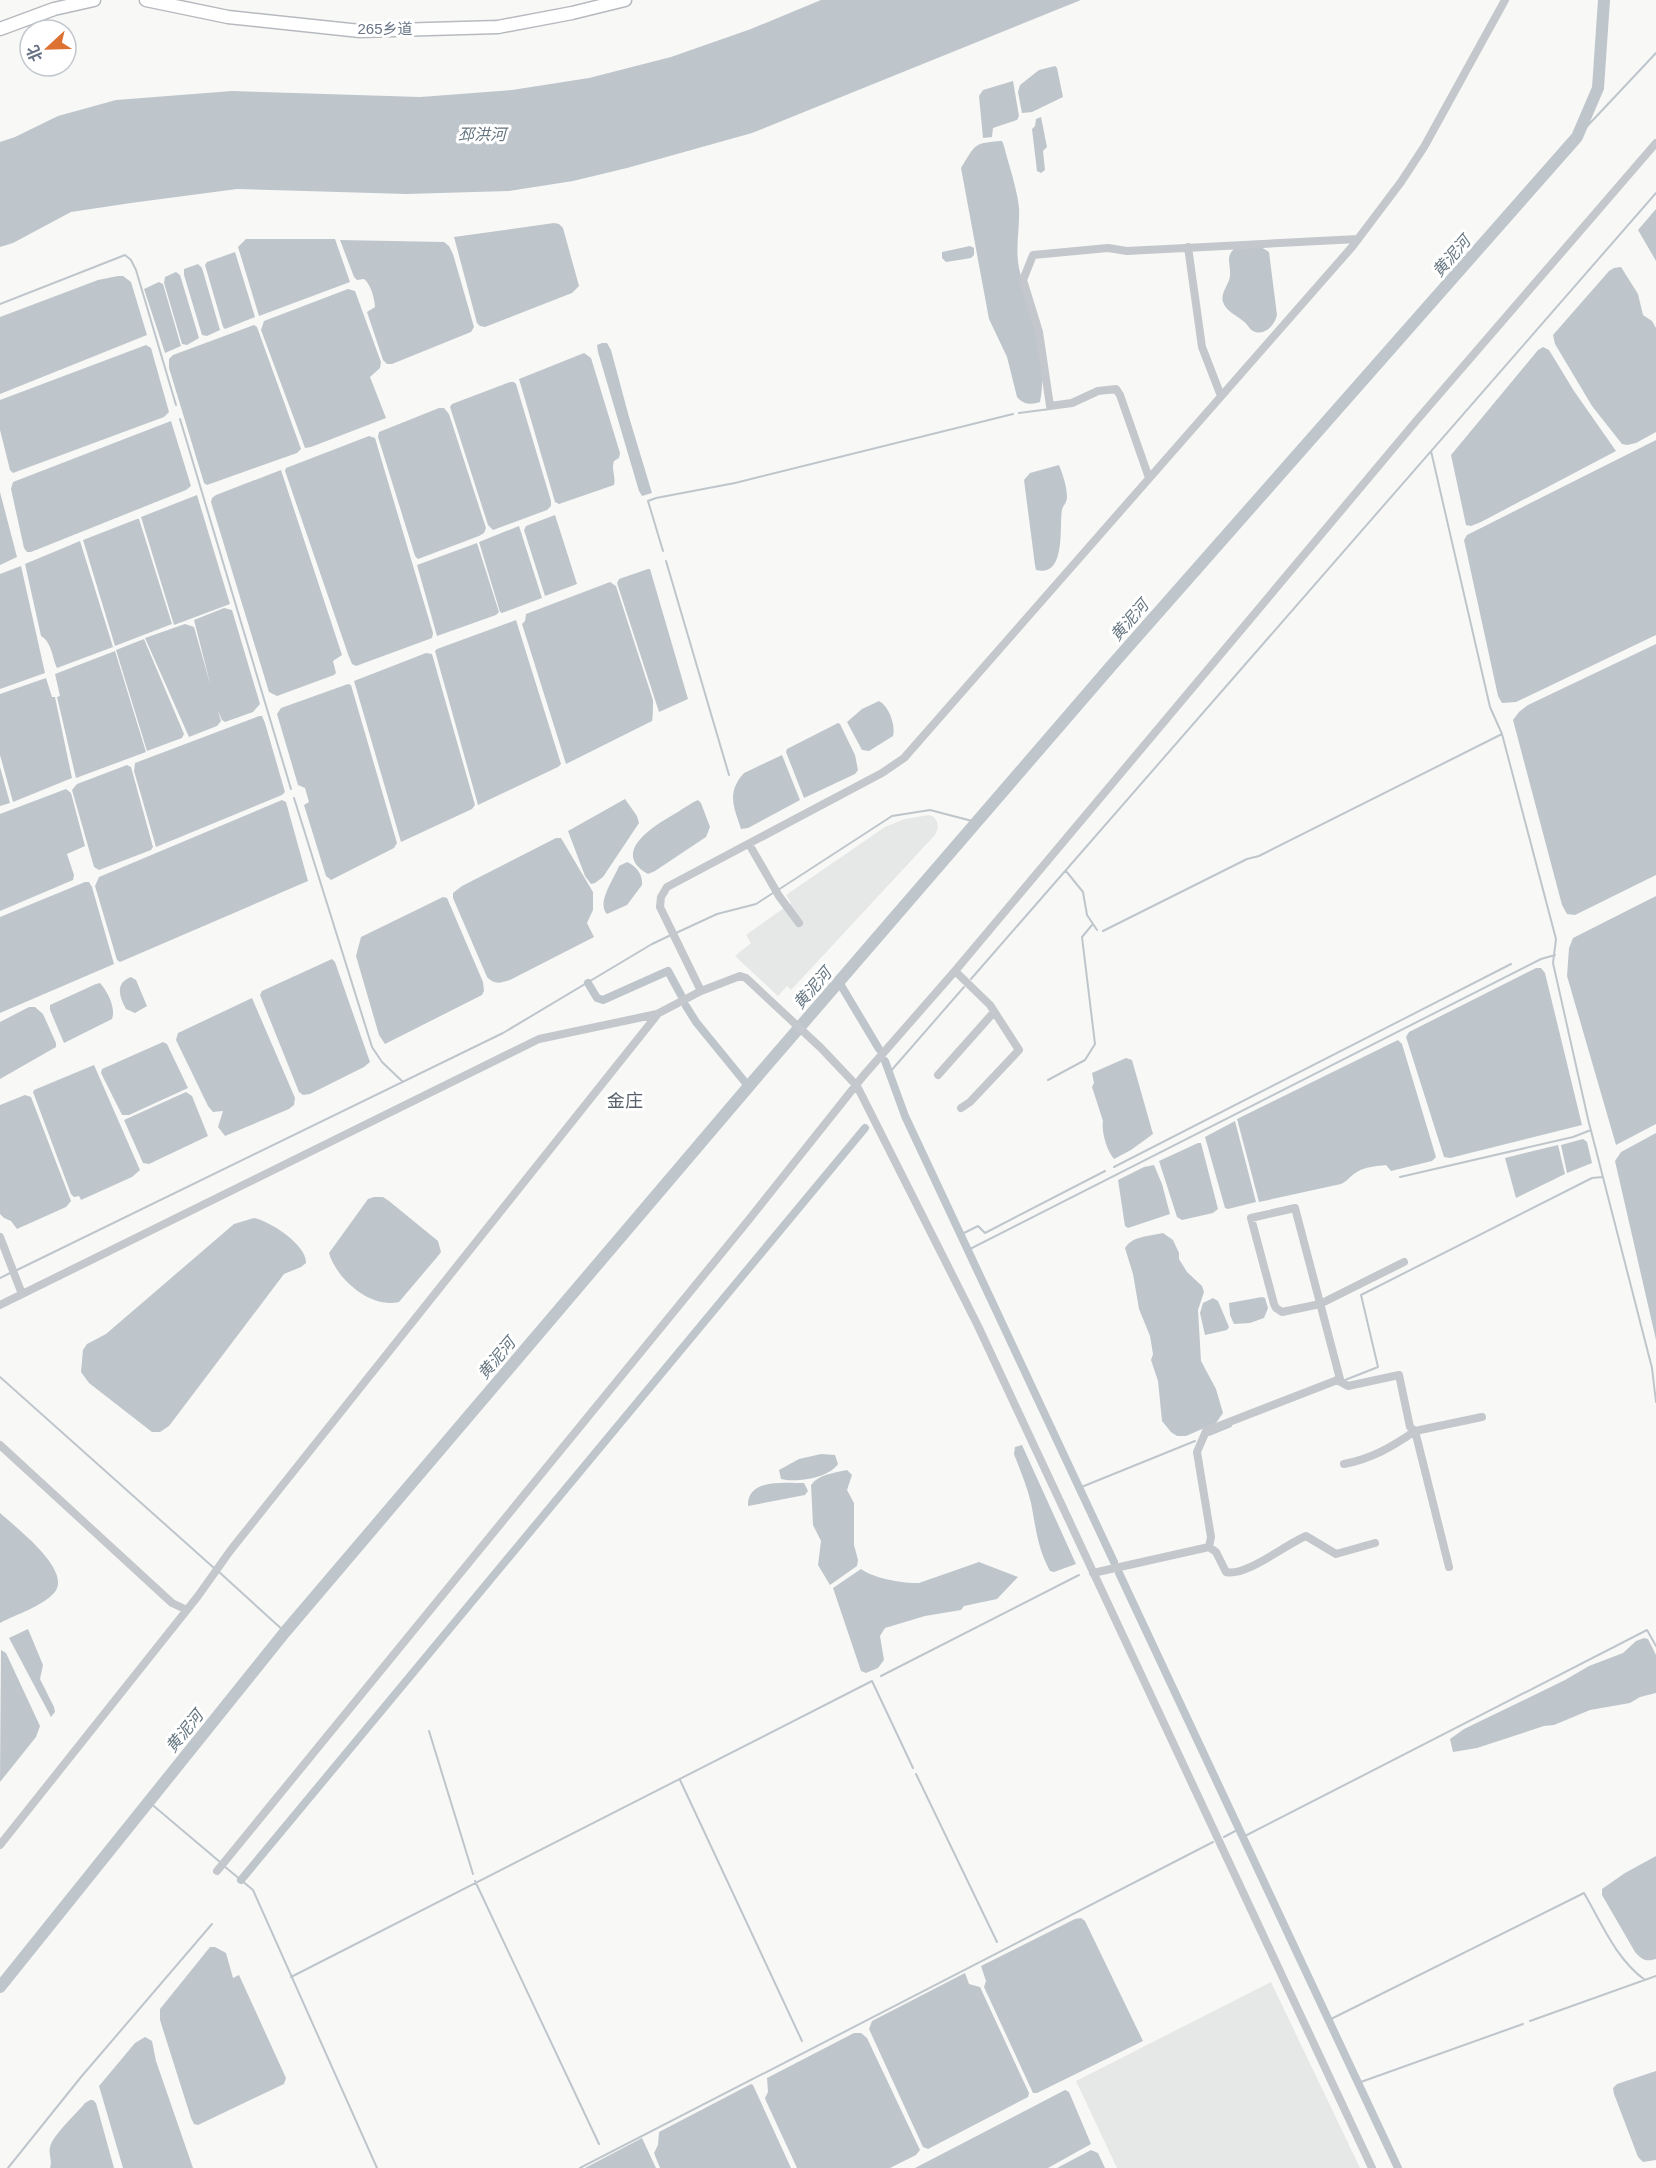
<svg xmlns="http://www.w3.org/2000/svg" width="1656" height="2168" font-family="Helvetica,'Noto Sans SC',sans-serif">
<style>
.built{fill:#e6e7e7}
.water{fill:#bec6cc}
.lines{fill:none;stroke-linecap:round;stroke-linejoin:round}
.stream{stroke:#bec6cc;stroke-width:2}
.canal{stroke:#bec6cc;stroke-width:8}
.river{stroke:#bec6cc;stroke-width:12}
.secondary-casing{stroke:#b6babf;stroke-width:15}
.street{stroke:#c4c7cb;stroke-width:8}
.secondary{stroke:#fff;stroke-width:12}
.labels{text-anchor:middle;stroke-width:6;stroke-linejoin:round;paint-order:stroke}
.street-label{font-size:15px;fill:#687485;stroke:#fff}
.water-label{font-size:16px;font-style:italic;fill:#647580;stroke:#fff}
.quarter-label{font-size:18px;fill:#565f6b;stroke:#fff}
</style>
<rect width="100%" height="100%" fill="#f8f8f6"/>
<path class="built" d="M 929,815 L 934,817 L 937,822 L 938,828 L 935,835 L 791,990 L 787,986 L 778,996 L 735,956 L 751,943 L 746,935 L 791,903 L 786,895 L 885,827 L 905,819 Z
M 1271,1982 L 1360,2168 L 1117,2168 L 1076,2081 Z"/>
<path class="water" d="M 821,0 L 1081,0 L 752,133 L 627,168 L 573,181 L 509,191 L 406,194 L 237,189 L 131,203 L 71,212 L 13,243 L 0,247 L 0,142 L 15,137 L 58,116 L 116,100 L 232,91 L 420,97 L 512,90 L 589,78 L 671,57 L 751,29 Z
M 1055,66 L 1057,68 L 1063,97 L 1032,112 L 1022,113 L 1018,92 L 1020,85 L 1039,70 Z
M 1013,81 L 1019,116 L 1017,120 L 993,128 L 992,137 L 983,138 L 979,96 L 983,90 Z
M 1041,117 L 1047,147 L 1043,151 L 1045,170 L 1041,173 L 1037,171 L 1032,129 L 1035,126 L 1036,119 Z
M 1002,141 L 1004,146 C 1009,166 1017,188 1019,208 C 1020,228 1015,248 1019,268 C 1029,312 1049,356 1040,402 C 1031,405 1024,405 1017,397 L 1007,357 L 989,319 L 961,168 C 976,144 973,143 1002,141 Z
M 1656,209 L 1656,261 L 1638,230 Z
M 554,223 L 559,224 L 563,228 L 579,286 L 572,293 L 485,327 L 480,326 L 477,323 L 454,237 Z
M 246,239 L 335,239 L 350,282 L 259,316 L 238,247 Z
M 340,240 L 444,242 L 449,246 L 453,254 L 474,327 L 471,332 L 392,364 L 387,364 L 383,360 L 367,312 L 375,307 C 375,299 370,283 364,279 L 357,280 L 354,277 Z
M 970,246 L 974,248 L 974,255 L 971,258 L 946,262 L 942,258 L 942,252 Z
M 1261,247 L 1269,252 L 1277,315 C 1275,325 1264,337 1253,331 C 1249,329 1247,323 1243,321 C 1236,315 1226,311 1223,302 C 1220,292 1230,284 1230,275 C 1231,264 1225,258 1234,249 Z
M 235,252 L 255,317 L 225,329 L 223,327 L 205,265 L 207,262 Z
M 198,264 L 202,268 L 220,330 L 207,336 L 202,335 L 184,275 L 184,269 Z
M 1621,267 L 1638,294 L 1643,315 L 1652,321 L 1656,328 L 1656,432 L 1636,443 L 1627,445 L 1622,444 L 1592,406 L 1555,344 L 1553,335 L 1609,271 L 1614,268 Z
M 176,272 L 180,275 L 199,338 L 187,345 L 182,344 L 164,283 L 165,277 Z
M 118,276 L 123,276 L 131,282 L 147,335 L 0,394 L 0,317 L 98,280 Z
M 159,282 L 163,284 L 181,346 L 165,353 L 144,289 Z
M 348,289 L 355,291 L 381,362 L 380,368 L 370,377 L 386,418 L 311,447 L 305,448 L 261,330 L 264,321 Z
M 254,325 L 257,327 L 301,449 L 297,453 L 207,485 L 204,483 L 169,368 L 169,359 L 173,355 Z
M 602,343 L 607,343 L 611,350 L 629,417 L 652,493 L 642,496 L 639,491 L 598,352 L 597,345 Z
M 146,345 L 151,348 L 169,412 L 164,417 L 13,473 L 10,470 L 0,430 L 0,400 Z
M 1543,347 L 1549,350 L 1574,391 L 1616,451 L 1481,522 L 1471,526 L 1466,525 L 1451,455 L 1538,350 Z
M 584,353 L 591,358 L 620,453 L 619,458 L 614,461 C 611,469 616,477 614,485 L 559,504 L 555,502 L 519,379 Z
M 510,382 L 514,382 L 516,384 L 551,501 L 551,506 L 547,510 L 493,530 L 488,525 L 450,407 L 452,404 Z
M 439,408 L 444,408 L 449,414 L 486,528 L 484,533 L 479,536 L 418,559 L 415,556 L 378,437 L 379,432 Z
M 171,421 L 191,486 L 186,490 L 31,552 L 27,552 L 24,548 L 11,489 L 13,482 Z
M 369,436 L 375,438 L 433,633 L 432,638 L 424,641 L 356,666 L 352,664 L 348,654 L 285,471 L 286,468 Z
M 1656,440 L 1656,635 L 1516,702 L 1502,703 L 1498,696 L 1464,540 L 1467,535 Z
M 1059,465 C 1063,475 1067,487 1067,497 C 1067,503 1063,505 1062,510 C 1059,525 1067,578 1036,570 L 1035,565 L 1024,480 L 1030,473 Z
M 281,470 L 342,655 L 333,661 L 336,673 L 334,675 L 277,696 L 269,692 L 211,502 L 212,498 L 216,495 Z
M 0,492 L 17,557 L 0,565 Z
M 197,495 L 230,604 L 174,625 L 141,517 Z
M 555,515 L 577,584 L 545,596 L 524,530 L 526,526 Z
M 137,519 L 139,519 L 172,624 L 115,646 L 83,540 Z
M 519,526 L 542,598 L 502,613 L 500,612 L 479,542 Z
M 80,541 L 113,647 L 57,668 C 52,658 52,642 41,636 L 25,564 Z
M 477,543 L 499,612 L 496,615 L 437,636 L 417,565 Z
M 21,566 L 45,673 L 0,689 L 0,574 Z
M 648,569 L 650,569 L 688,699 L 659,712 L 617,583 L 619,579 Z
M 610,582 L 616,586 L 653,700 C 653,704 653,718 652,721 L 566,764 L 522,624 L 525,621 L 526,614 Z
M 224,608 L 232,610 L 260,704 L 253,712 L 225,722 L 222,720 L 218,711 L 221,721 L 217,726 L 189,737 L 145,638 L 185,624 L 194,627 L 211,687 L 194,620 Z
M 516,620 L 561,764 L 558,767 L 478,805 L 435,651 L 437,649 Z
M 144,639 L 184,734 L 182,738 L 147,751 L 116,650 Z
M 1656,644 L 1656,875 L 1575,915 L 1567,914 L 1562,905 L 1513,720 L 1519,712 L 1528,705 Z
M 115,651 L 146,752 L 76,778 L 57,697 L 60,696 L 55,674 Z
M 426,653 L 432,654 L 475,805 L 472,809 L 401,842 L 354,681 Z
M 46,678 L 52,697 L 55,697 L 72,778 L 13,802 L 0,755 L 0,694 Z
M 348,684 L 351,685 L 397,843 L 394,848 L 331,880 L 326,876 L 304,805 L 309,802 L 305,788 L 298,785 L 277,714 L 281,708 Z
M 879,701 C 889,706 896,726 893,736 L 869,751 L 862,750 L 847,722 L 862,709 Z
M 259,716 L 262,716 L 265,723 L 285,792 L 282,795 L 156,847 L 134,771 L 135,763 Z
M 838,723 L 840,724 L 855,755 L 858,770 L 855,774 L 804,798 L 786,752 L 787,749 Z
M 782,755 L 800,800 L 748,828 L 741,829 C 734,807 726,793 744,773 Z
M 127,765 L 131,767 L 153,847 L 151,850 L 99,870 L 94,867 L 72,790 L 77,784 Z
M 0,767 L 10,803 L 0,806 Z
M 66,789 L 71,793 L 85,846 L 67,854 L 74,875 L 73,880 L 0,911 L 0,814 Z
M 625,799 L 637,816 L 639,823 L 603,877 L 595,883 L 591,884 L 585,876 L 568,831 Z
M 282,800 L 286,802 L 308,881 L 120,962 L 117,960 L 95,886 L 99,877 Z
M 698,800 L 701,803 L 710,827 L 706,837 L 655,871 L 648,874 C 608,852 658,823 678,812 C 684,808 691,803 698,800 Z
M 556,838 L 561,838 L 593,892 L 593,910 L 587,923 L 594,937 L 510,980 C 500,983 495,985 487,977 L 453,898 L 453,893 L 462,886 Z
M 627,862 C 636,866 643,874 642,885 L 627,905 L 607,914 C 596,903 614,879 619,866 Z
M 85,882 L 89,882 L 92,887 L 114,964 L 0,1013 L 0,917 Z
M 1656,896 L 1656,1124 L 1616,1145 L 1567,976 L 1569,948 L 1573,938 Z
M 443,897 L 447,898 L 483,982 L 484,991 L 482,995 L 385,1044 L 379,1035 L 356,956 L 361,937 Z
M 332,959 L 335,962 L 370,1062 L 364,1067 L 310,1094 L 303,1095 L 299,1092 L 260,995 L 262,991 Z
M 1536,968 L 1541,968 L 1545,973 L 1582,1125 L 1450,1158 L 1444,1157 L 1406,1037 L 1409,1032 Z
M 131,977 L 136,980 L 147,1006 L 135,1013 L 126,1009 C 119,996 115,983 131,977 Z
M 100,983 C 108,992 116,1008 112,1019 L 64,1043 L 50,1010 L 50,1005 L 96,984 Z
M 252,998 L 295,1098 L 294,1105 L 289,1109 L 225,1136 L 218,1127 L 223,1111 L 213,1112 L 208,1106 L 176,1040 L 178,1033 Z
M 29,1007 L 35,1007 L 43,1014 L 56,1043 L 56,1047 L 0,1079 L 0,1022 Z
M 1398,1040 L 1402,1044 L 1436,1157 L 1432,1161 L 1391,1171 L 1386,1165 C 1378,1166 1364,1167 1357,1172 C 1351,1175 1348,1181 1341,1184 L 1259,1202 L 1237,1119 Z
M 163,1042 L 167,1044 L 188,1088 L 129,1115 L 122,1115 L 101,1073 L 102,1069 Z
M 1126,1058 L 1132,1060 L 1153,1134 L 1131,1150 L 1114,1159 C 1107,1151 1101,1131 1103,1121 L 1092,1087 L 1094,1083 L 1092,1073 Z
M 94,1065 L 140,1170 L 132,1177 L 81,1200 L 79,1196 L 74,1197 L 71,1194 L 33,1092 L 34,1090 Z
M 186,1092 L 192,1096 L 208,1136 L 149,1164 L 143,1163 L 124,1120 Z
M 25,1095 L 31,1097 L 71,1201 L 66,1207 L 17,1229 L 11,1221 L 4,1218 L 0,1214 L 0,1105 Z
M 1235,1121 L 1256,1202 L 1228,1209 L 1225,1208 L 1205,1137 Z
M 1656,1133 L 1656,1340 L 1615,1161 L 1621,1152 Z
M 1583,1139 L 1587,1142 L 1592,1163 L 1567,1173 L 1561,1145 Z
M 1198,1143 L 1201,1143 L 1202,1147 L 1218,1209 L 1213,1213 L 1182,1220 L 1177,1217 L 1159,1161 Z
M 1558,1145 L 1565,1174 L 1516,1198 L 1505,1158 Z
M 1154,1165 L 1162,1184 L 1170,1214 L 1128,1228 L 1125,1226 L 1118,1180 L 1144,1167 Z
M 374,1197 L 383,1197 L 389,1201 L 438,1241 L 441,1252 L 438,1256 L 399,1302 C 370,1309 336,1278 329,1253 L 368,1199 Z
M 254,1218 C 270,1221 307,1245 306,1263 L 301,1267 L 284,1274 L 169,1426 L 160,1432 L 152,1432 L 89,1383 L 81,1372 L 83,1350 L 87,1344 L 106,1334 L 234,1224 Z
M 1163,1233 L 1173,1240 L 1179,1253 L 1179,1259 L 1187,1272 L 1202,1286 L 1204,1292 L 1198,1310 L 1201,1361 L 1216,1389 L 1223,1413 L 1216,1423 L 1186,1436 L 1177,1436 L 1171,1432 L 1162,1421 L 1158,1381 L 1151,1360 L 1153,1354 L 1150,1336 L 1139,1309 L 1133,1274 L 1125,1248 C 1132,1236 1150,1236 1163,1233 Z
M 1262,1297 L 1265,1298 L 1268,1308 L 1264,1318 L 1250,1323 L 1234,1324 L 1230,1315 L 1229,1303 Z
M 1213,1298 L 1218,1301 L 1229,1327 L 1227,1330 L 1205,1335 L 1200,1313 L 1203,1303 Z
M 1022,1445 L 1076,1564 L 1054,1572 L 1050,1571 C 1037,1547 1036,1528 1031,1503 C 1027,1486 1020,1470 1014,1454 L 1015,1447 Z
M 821,1454 L 835,1455 L 838,1464 C 829,1478 796,1483 781,1479 L 779,1470 L 799,1459 Z
M 847,1470 L 852,1475 L 847,1490 L 854,1503 L 854,1545 L 858,1560 L 857,1566 L 830,1585 L 818,1565 L 821,1541 L 813,1525 L 811,1485 C 819,1474 834,1473 847,1470 Z
M 804,1483 L 808,1491 L 805,1495 L 748,1506 C 747,1478 785,1483 804,1483 Z
M 0,1513 C 15,1527 74,1571 54,1593 C 41,1607 17,1614 0,1623 Z
M 979,1562 L 1018,1577 L 997,1599 L 964,1606 L 961,1610 L 925,1616 L 885,1628 L 880,1636 L 884,1660 L 878,1668 L 866,1673 L 861,1671 L 833,1588 L 861,1569 C 873,1578 904,1584 919,1583 Z
M 28,1629 L 43,1665 L 40,1679 L 54,1707 L 55,1712 L 51,1717 L 9,1638 Z
M 1644,1638 L 1648,1639 L 1656,1655 L 1656,1693 L 1640,1697 L 1630,1703 L 1590,1710 L 1554,1725 L 1544,1726 L 1477,1748 L 1453,1752 L 1450,1739 L 1464,1729 L 1565,1680 L 1589,1666 L 1623,1653 L 1636,1641 Z
M 1,1650 L 6,1653 L 40,1726 L 36,1737 L 0,1782 Z
M 1656,1856 L 1656,1959 C 1646,1962 1642,1960 1635,1952 L 1602,1895 L 1602,1889 L 1625,1873 Z
M 1081,1918 L 1085,1921 L 1143,2041 L 1037,2093 L 1033,2093 L 984,1987 L 986,1981 L 981,1966 L 1075,1919 Z
M 210,1947 L 215,1947 L 226,1953 L 233,1978 L 239,1975 L 286,2078 L 284,2084 L 198,2125 L 194,2124 L 191,2118 L 160,2020 L 160,2009 Z
M 965,1973 L 969,1984 L 980,1987 L 1029,2093 L 1028,2097 L 928,2149 L 923,2147 L 869,2029 L 872,2021 Z
M 854,2033 L 861,2033 L 867,2038 L 920,2150 L 916,2155 L 890,2168 L 797,2168 L 766,2101 L 765,2098 L 768,2092 L 767,2078 Z
M 145,2037 L 152,2041 L 156,2061 L 193,2168 L 123,2168 L 99,2086 L 135,2043 Z
M 1656,2071 L 1656,2160 L 1643,2162 L 1638,2157 L 1614,2094 L 1613,2088 L 1617,2084 Z
M 751,2084 L 753,2085 L 791,2168 L 660,2168 L 654,2153 L 658,2145 L 659,2132 Z
M 1065,2090 L 1069,2092 L 1091,2144 L 1048,2168 L 915,2168 Z
M 90,2100 L 93,2100 L 96,2103 L 114,2168 L 50,2168 C 53,2160 47,2153 51,2144 C 57,2131 76,2114 85,2103 Z
M 642,2138 L 656,2168 L 585,2168 Z
M 1091,2150 L 1098,2153 L 1105,2168 L 1057,2168 Z"/>
<g class="lines">
<path class="stream" d="M 1577,137 L 1656,53
M 0,304 L 125,255 L 131,260 L 136,270 L 176,405
M 1019,413 L 1050,409
M 180,419 L 291,789
M 1431,451 L 1490,707 L 1502,734 L 1556,939 L 1553,963 L 1588,1119 L 1652,1368 L 1656,1402
M 663,551 L 648,501 L 656,498 L 735,483 L 1013,414
M 666,561 L 729,775
M 294,798 L 372,1047 L 382,1062 L 403,1082
M 1066,871 L 1083,892 L 1087,915 L 1097,930
M 778,890 L 892,816 L 930,810 L 976,822
M 1103,931 L 1247,859 L 1259,856 L 1502,734
M 676,933 L 717,914 L 756,904 L 773,893
M 971,979 L 1656,193
M 890,1072 L 964,987
M 1048,1080 L 1085,1060 L 1095,1044 L 1082,937 L 1092,925
M 1114,1167 L 1511,964
M 1400,1177 L 1573,1137 L 1591,1130
M 960,1235 L 978,1226 L 985,1233 L 1105,1171
M 968,1250 L 1541,959 L 1555,955
M 17,1270 L 503,1033 L 652,944 L 671,935
M 0,1278 L 12,1272
M 0,1377 L 214,1568
M 1345,1380 L 1378,1367 L 1361,1295 L 1592,1178 L 1603,1177
M 1209,1435 L 1231,1426
M 1079,1488 L 1195,1441
M 218,1571 L 285,1632
M 881,1676 L 1079,1575
M 429,1731 L 473,1874
M 916,1774 L 997,1942
M 680,1780 L 802,2041
M 149,1802 L 220,1862
M 1224,1837 L 1239,1829
M 1243,1837 L 1647,1630 L 1656,1646
M 224,1866 L 253,1890 L 377,2168
M 475,1881 L 599,2144
M 291,1977 L 872,1681 L 913,1768
M 1329,2020 L 1584,1893 C 1602,1924 1616,1959 1645,1980
M 1530,2021 L 1656,1976
M 1358,2083 L 1523,2024
M 8,2168 L 81,2077 L 212,1924
M 580,2168 L 1213,1842"/>
<path class="canal" d="M 839,982 L 879,1049
M 588,983 L 597,998 L 603,1000 L 668,971 L 681,995
M 686,1006 L 696,1022 L 749,1087
M 885,1061 L 905,1116 L 1114,1562
M 1119,1573 L 1398,2168
M 241,1880 L 865,1128"/>
<path class="river" d="M 0,1987 L 285,1632 L 755,1079 L 1112,665 L 1577,137 L 1598,88 L 1604,0"/>
<g class="secondary-casing">
<path id="secondary" d="M 146,0 L 228,17 L 360,31 L 498,27 L 572,13 L 625,0
M 0,29 L 54,9 L 94,0"/>
</g>
<path class="street" d="M 1188,247 L 1202,347 L 1221,396
M 1149,478 L 1120,395 L 1116,389 L 1098,391 L 1072,403 L 1050,406 L 1039,332 L 1023,280 L 1033,255 L 1108,248 L 1127,251 L 1358,239
M 749,844 L 779,896 L 799,923
M 955,971 L 990,1005 L 1019,1050 L 970,1102 L 961,1108
M 701,991 L 740,976 L 746,978 L 821,1048 L 857,1086 L 978,1326 L 1372,2168
M 938,1075 L 994,1012
M 0,1237 L 22,1294
M 0,1305 L 539,1039 L 657,1014 L 701,991 L 660,907 L 661,897 L 667,887 L 882,773 L 904,758 L 1352,247 L 1401,182 L 1424,147 L 1505,0
M 1337,1380 L 1348,1386 L 1399,1375 L 1410,1427 L 1415,1431 L 1482,1417
M 0,1445 L 172,1603 L 187,1610
M 1344,1464 C 1371,1459 1392,1447 1415,1431 L 1449,1567
M 1209,1547 L 1211,1537 L 1197,1452 L 1206,1431 L 1340,1379 L 1295,1208 L 1251,1218 L 1274,1304 L 1276,1308 L 1282,1312 L 1320,1304 L 1404,1262
M 1093,1573 L 1209,1547 L 1216,1552 L 1226,1572 C 1246,1577 1286,1544 1306,1536 L 1336,1554 L 1375,1543
M 0,1845 L 198,1596 L 230,1551 L 657,1015
M 217,1871 L 747,1222 L 864,1075 L 955,971 L 1417,420 L 1656,143"/>
<use href="#secondary" class="secondary"/>
</g>
<g class="labels">
<g class="street-label">
<text x="385" y="34">265乡道</text>
</g>
<g class="water-label">
<text x="482" y="140">邳洪河</text>
<text transform="translate(1451 256) rotate(-49)" y="6">黄泥河</text>
<text transform="translate(1129 620) rotate(-49)" y="6">黄泥河</text>
<text transform="translate(812 988) rotate(-49)" y="6">黄泥河</text>
<text transform="translate(496 1358) rotate(-50)" y="6">黄泥河</text>
<text transform="translate(184 1731) rotate(-51)" y="6">黄泥河</text>
</g>
<g class="quarter-label">
<text x="625" y="1107">金庄</text>
</g>
</g>
<g transform="translate(48 48) rotate(248)"><circle r="28" fill="#ffffff" stroke="#c3c7ce" stroke-width="1.5"/>
<path d="M0-4.5L10 22L0 15L-10 22Z" fill="#dc7132"/>
<text y="-9" font-size="16" font-weight="bold" text-anchor="middle" fill="#687485">北</text>
</g>
</svg>
